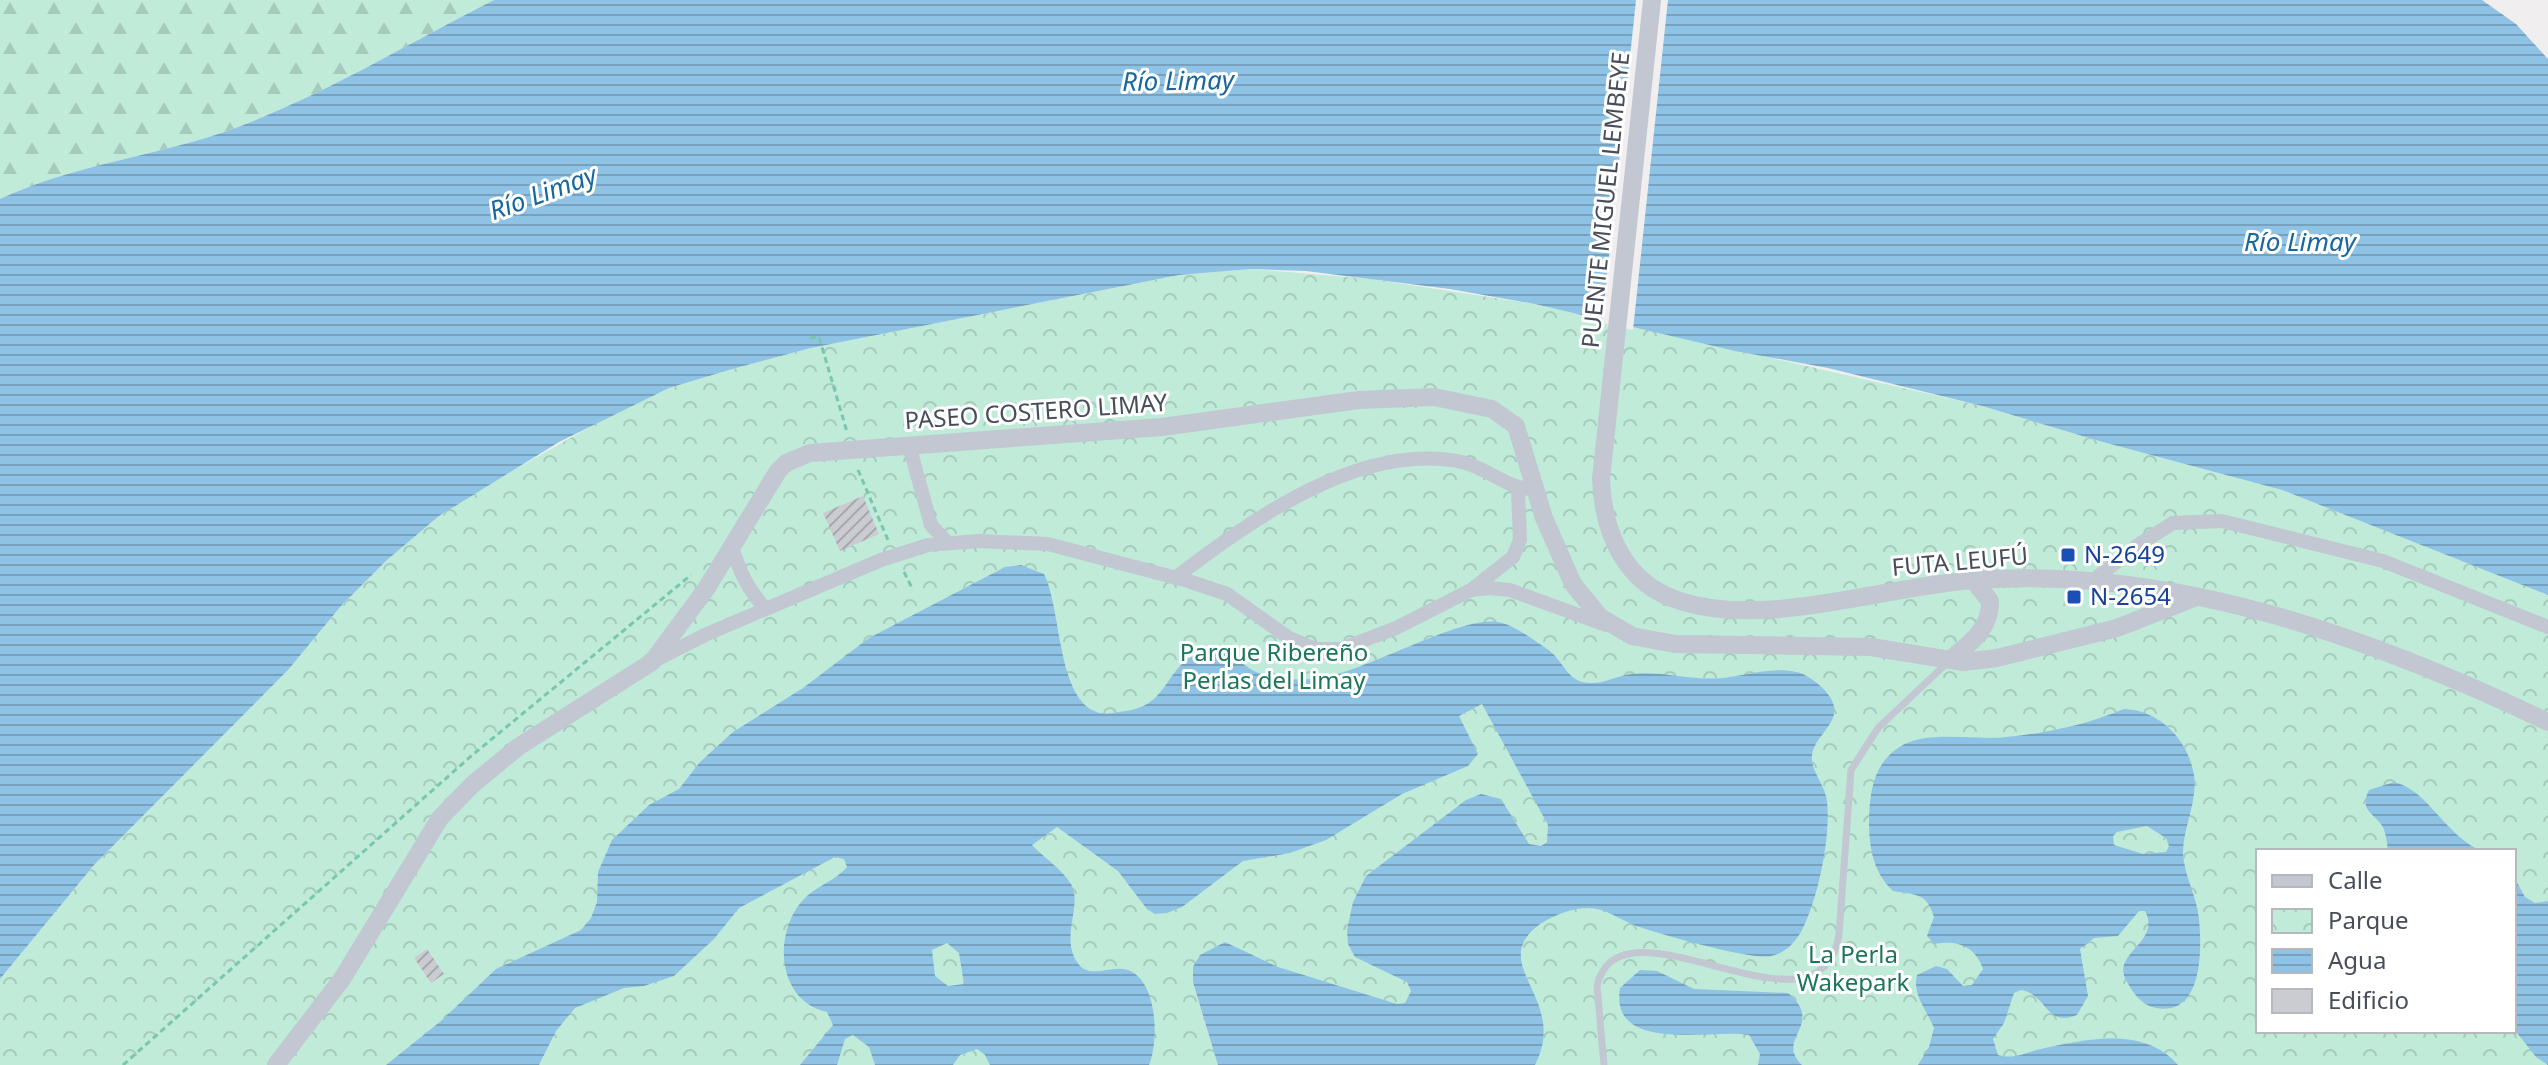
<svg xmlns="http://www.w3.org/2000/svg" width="2548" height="1065" font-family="'Noto Sans',sans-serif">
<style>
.forest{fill:url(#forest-firs)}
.park{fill:url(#park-crowns);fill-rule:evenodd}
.water{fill:url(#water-rules);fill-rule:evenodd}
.pier{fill:#f0eeee}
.building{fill:url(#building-hatch)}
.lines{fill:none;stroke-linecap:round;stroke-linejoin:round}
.path{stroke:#79c7af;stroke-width:3;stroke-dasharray:6 4;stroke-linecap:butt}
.service{stroke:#c2c7d2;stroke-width:7}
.minor{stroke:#c2c7d2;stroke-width:14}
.tertiary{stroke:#c2c7d2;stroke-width:18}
.transit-dot{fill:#1a4fb4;stroke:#fff;stroke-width:3}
.labels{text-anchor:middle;stroke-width:6;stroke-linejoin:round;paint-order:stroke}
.street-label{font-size:24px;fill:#474d5a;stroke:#fff}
.transit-label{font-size:24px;fill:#164399;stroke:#fff;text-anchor:start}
.park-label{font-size:24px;fill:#1d765a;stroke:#fff}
.water-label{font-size:26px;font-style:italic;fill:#16679e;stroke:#fff}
</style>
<defs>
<pattern id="forest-firs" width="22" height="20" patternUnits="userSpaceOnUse" patternTransform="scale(2)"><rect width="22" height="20" fill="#bfebd8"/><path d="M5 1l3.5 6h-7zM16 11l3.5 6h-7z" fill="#a6cbbc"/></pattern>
<pattern id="park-crowns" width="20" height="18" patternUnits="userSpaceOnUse" patternTransform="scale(2)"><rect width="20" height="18" fill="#bfebd8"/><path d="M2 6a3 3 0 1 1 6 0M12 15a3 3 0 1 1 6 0" fill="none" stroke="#a6cbbc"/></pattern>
<pattern id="water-rules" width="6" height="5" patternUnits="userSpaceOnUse" patternTransform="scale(2)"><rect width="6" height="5" fill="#8fc3e5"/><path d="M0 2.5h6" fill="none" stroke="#77a1bd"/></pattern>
<pattern id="building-hatch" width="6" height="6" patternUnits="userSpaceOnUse" patternTransform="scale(2)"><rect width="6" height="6" fill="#cbccd2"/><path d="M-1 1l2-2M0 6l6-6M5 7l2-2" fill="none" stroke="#a7a8ad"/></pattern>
</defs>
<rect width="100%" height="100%" fill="#f0eeee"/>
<path class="forest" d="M 0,0 L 494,0 C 407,44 319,98 227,131 C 152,157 72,165 0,199 Z"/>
<path class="park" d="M 1251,269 L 1371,279 L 1535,304 L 1982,406 L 2099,441 L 2282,490 L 2548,595 L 2548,1065 L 0,1065 L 0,979 L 94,865 L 288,670 L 341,606 L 387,560 L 439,516 L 481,489 L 609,416 L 669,388 L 736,368 L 811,348 L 1179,275 ZM 2258,851 L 2514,851 L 2514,1031 L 2258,1031 Z"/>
<path class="water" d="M 494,0 L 2482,0 L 2516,24 L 2548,59 L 2548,595 L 2282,490 L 2099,441 L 1982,406 L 1828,368 L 1735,351 L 1535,304 L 1450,289 L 1306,271 L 1251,269 L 1179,275 L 811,348 L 736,368 L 669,388 L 559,442 L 439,516 L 387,560 L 341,606 L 288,670 L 94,865 L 0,979 L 0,199 C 72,165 152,157 227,131 C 319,98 407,44 494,0 Z
M 1021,565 L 1044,574 C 1061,607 1057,694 1094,711 C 1105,716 1115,712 1126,711 C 1173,705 1164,659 1208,651 C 1233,647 1239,666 1259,673 C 1278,680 1305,681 1325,677 C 1370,669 1461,616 1497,622 C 1513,624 1534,640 1547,649 C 1565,661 1566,683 1591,683 C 1605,683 1617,676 1631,674 C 1664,670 1697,683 1730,677 C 1751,674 1775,667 1796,672 C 1803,673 1812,679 1817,683 C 1857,717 1816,729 1812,755 C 1810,771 1825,784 1827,801 C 1831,837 1818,899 1802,930 C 1795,943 1785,953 1771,956 C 1753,961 1655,933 1634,925 C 1619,919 1605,908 1588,908 C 1569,908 1542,919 1529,934 C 1498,970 1567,1004 1535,1065 L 1218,1065 L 1193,982 L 1193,967 L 1200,955 L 1225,942 L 1278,967 L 1397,1004 L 1405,1003 L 1411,991 L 1407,982 L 1355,957 L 1348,944 L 1347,930 L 1353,902 L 1366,876 L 1466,800 L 1481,794 L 1501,799 L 1529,844 L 1541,846 L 1547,842 L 1548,825 L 1482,704 L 1459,716 L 1478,754 L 1468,766 L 1402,794 L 1326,840 L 1290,853 L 1243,861 L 1182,907 L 1167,913 L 1155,914 L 1147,909 L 1118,871 L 1057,827 L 1032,845 C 1044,858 1061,868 1071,884 C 1083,905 1060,936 1077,962 C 1089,981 1111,964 1128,970 C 1158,981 1159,1041 1149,1065 L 990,1065 L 985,1055 L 977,1049 L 960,1055 L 953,1065 L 875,1065 L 869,1047 L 853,1035 L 845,1039 L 837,1065 L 800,1065 L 833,1025 L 827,1012 C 775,1001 772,928 807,896 C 819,885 836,880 847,867 L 844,859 L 835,857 L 739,908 L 714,939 L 674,976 L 644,986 L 624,988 L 575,1008 L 556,1031 L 539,1065 L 386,1065 L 441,1021 L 496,969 L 581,930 L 591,918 L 597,902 L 598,872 L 612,840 L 649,805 L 679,789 L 700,762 L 733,732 L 803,688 L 869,638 L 1005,567 ZM 947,943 L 959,953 L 964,984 L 948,986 L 935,976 L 932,950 Z
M 2124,709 C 2159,710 2188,739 2194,775 C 2198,801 2183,827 2183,853 C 2184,876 2197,896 2199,919 C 2202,949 2203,1017 2156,1008 C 2141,1005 2133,993 2126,980 C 2111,953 2162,942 2145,911 L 2139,911 L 2118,936 L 2094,938 L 2080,949 L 2088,996 L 2077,1015 C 2046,1028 2047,994 2021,990 L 2014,993 L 2004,1023 L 1993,1039 L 1998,1055 C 2014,1060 2026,1052 2041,1049 C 2087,1039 2144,1026 2178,1065 L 1918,1065 L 1929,1047 L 1934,1028 C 1927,1010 1912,995 1917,975 L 1936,966 L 1947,969 L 1963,986 L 1972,985 L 1983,969 C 1975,945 1956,940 1934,944 L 1927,936 L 1934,917 C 1927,892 1915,895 1893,891 C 1872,871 1869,846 1869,818 C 1870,791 1874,764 1898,748 C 1926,729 1974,741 2006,737 C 2048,733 2085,725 2124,709 ZM 2147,826 L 2166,838 L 2169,846 L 2166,852 L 2143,854 L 2114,845 L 2113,836 L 2117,832 Z
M 2394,782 C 2428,790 2444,834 2481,851 L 2388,851 C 2387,842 2386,831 2381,824 C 2370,811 2360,809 2369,790 Z
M 2514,877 L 2525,897 L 2535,903 L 2548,901 L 2548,1065 L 2536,1057 L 2514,1029 Z
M 1640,970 L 1657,971 L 1694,989 L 1788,993 C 1826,1025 1774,1038 1802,1065 L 1758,1065 L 1760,1054 L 1749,1035 C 1713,1028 1609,1055 1620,988 Z"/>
<path class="pier" d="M 1636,0 L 1668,0 L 1633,330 L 1602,323 Z"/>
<path class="building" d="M 863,496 L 879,534 L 840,551 L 823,513 Z
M 427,949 L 444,974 L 431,983 L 414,958 Z"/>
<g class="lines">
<path class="path" d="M 810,338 L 819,337 L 847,432
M 858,470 L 888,540
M 904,572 L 913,590
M 123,1065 L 470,757 L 691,575"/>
<path class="service" d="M 1604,1065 L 1597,986 C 1620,886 1820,1053 1839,935 L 1851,770 L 1878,728 L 1948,662"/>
<path class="minor" d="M 909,445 L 931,525 L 948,543
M 732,546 C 739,571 748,590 766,609
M 1175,578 C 1251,520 1360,441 1462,462 C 1488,468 1508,490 1535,489
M 2091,582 L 2138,545 L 2173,523 L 2222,521 L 2383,561 L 2548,627
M 1471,590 L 1513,557 L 1520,540 L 1518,490
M 654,661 L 707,634 L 881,560 L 928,545 L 978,541 L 1048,544 L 1188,581 L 1227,594 L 1289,638 L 1315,649 L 1341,649 L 1396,628 L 1471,590 L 1489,588 L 1510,590 L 1606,625"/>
<path class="tertiary" d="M 1652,0 L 1601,479 C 1603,533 1625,584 1680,601 C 1767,629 1885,586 1974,580 C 2174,566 2370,637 2548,722
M 1950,660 C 1969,644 1991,629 1990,601 L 1973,580
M 276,1065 L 342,979 L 440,818 L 472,785 L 518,747 L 652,662 L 706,589 L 778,471 L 786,463 L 810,453 L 1162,427 L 1359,400 L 1434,397 L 1492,409 L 1516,426 L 1544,518 L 1573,584 L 1600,617 L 1632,636 L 1675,644 L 1871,647 L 1963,662 L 1997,658 L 2117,628 L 2196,597"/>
</g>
<g class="transit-dot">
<rect x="2060" y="547" width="16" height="16" rx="4"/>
<rect x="2066" y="589" width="16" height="16" rx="4"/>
</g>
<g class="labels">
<g class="street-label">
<text transform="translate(1606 200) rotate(-84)" y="8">PUENTE MIGUEL LEMBEYE</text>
<text transform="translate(1036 412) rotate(-4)" y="8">PASEO COSTERO LIMAY</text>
<text transform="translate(1960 562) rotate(-5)" y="8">FUTA LEUFÚ</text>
</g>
<g class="transit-label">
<text x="2084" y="563">N-2649</text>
<text x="2090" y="605">N-2654</text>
</g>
<g class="park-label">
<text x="1274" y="661">Parque Ribereño<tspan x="1274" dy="28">Perlas del Limay</tspan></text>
<text x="1853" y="963">La Perla<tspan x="1853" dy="28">Wakepark</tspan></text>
</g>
<g class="water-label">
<text transform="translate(1178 81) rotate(-1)" y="9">Río Limay</text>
<text transform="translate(543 193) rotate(-20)" y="9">Río Limay</text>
<text x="2300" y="251">Río Limay</text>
</g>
</g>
<rect x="2256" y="849" width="260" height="184" fill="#ffffff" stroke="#b5b8bd" stroke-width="2"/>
<rect x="2272" y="875" width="40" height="12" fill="#c2c7d2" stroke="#b5b8bd" stroke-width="2"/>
<text x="2328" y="889" font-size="24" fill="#474d5a">Calle</text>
<rect x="2272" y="909" width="40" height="24" fill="url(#park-crowns)" stroke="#b5b8bd" stroke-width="2"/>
<text x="2328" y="929" font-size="24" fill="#474d5a">Parque</text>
<rect x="2272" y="949" width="40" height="24" fill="url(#water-rules)" stroke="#b5b8bd" stroke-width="2"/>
<text x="2328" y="969" font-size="24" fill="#474d5a">Agua</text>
<rect x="2272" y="989" width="40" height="24" fill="#cbccd2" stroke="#b5b8bd" stroke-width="2"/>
<text x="2328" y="1009" font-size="24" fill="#474d5a">Edificio</text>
</svg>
